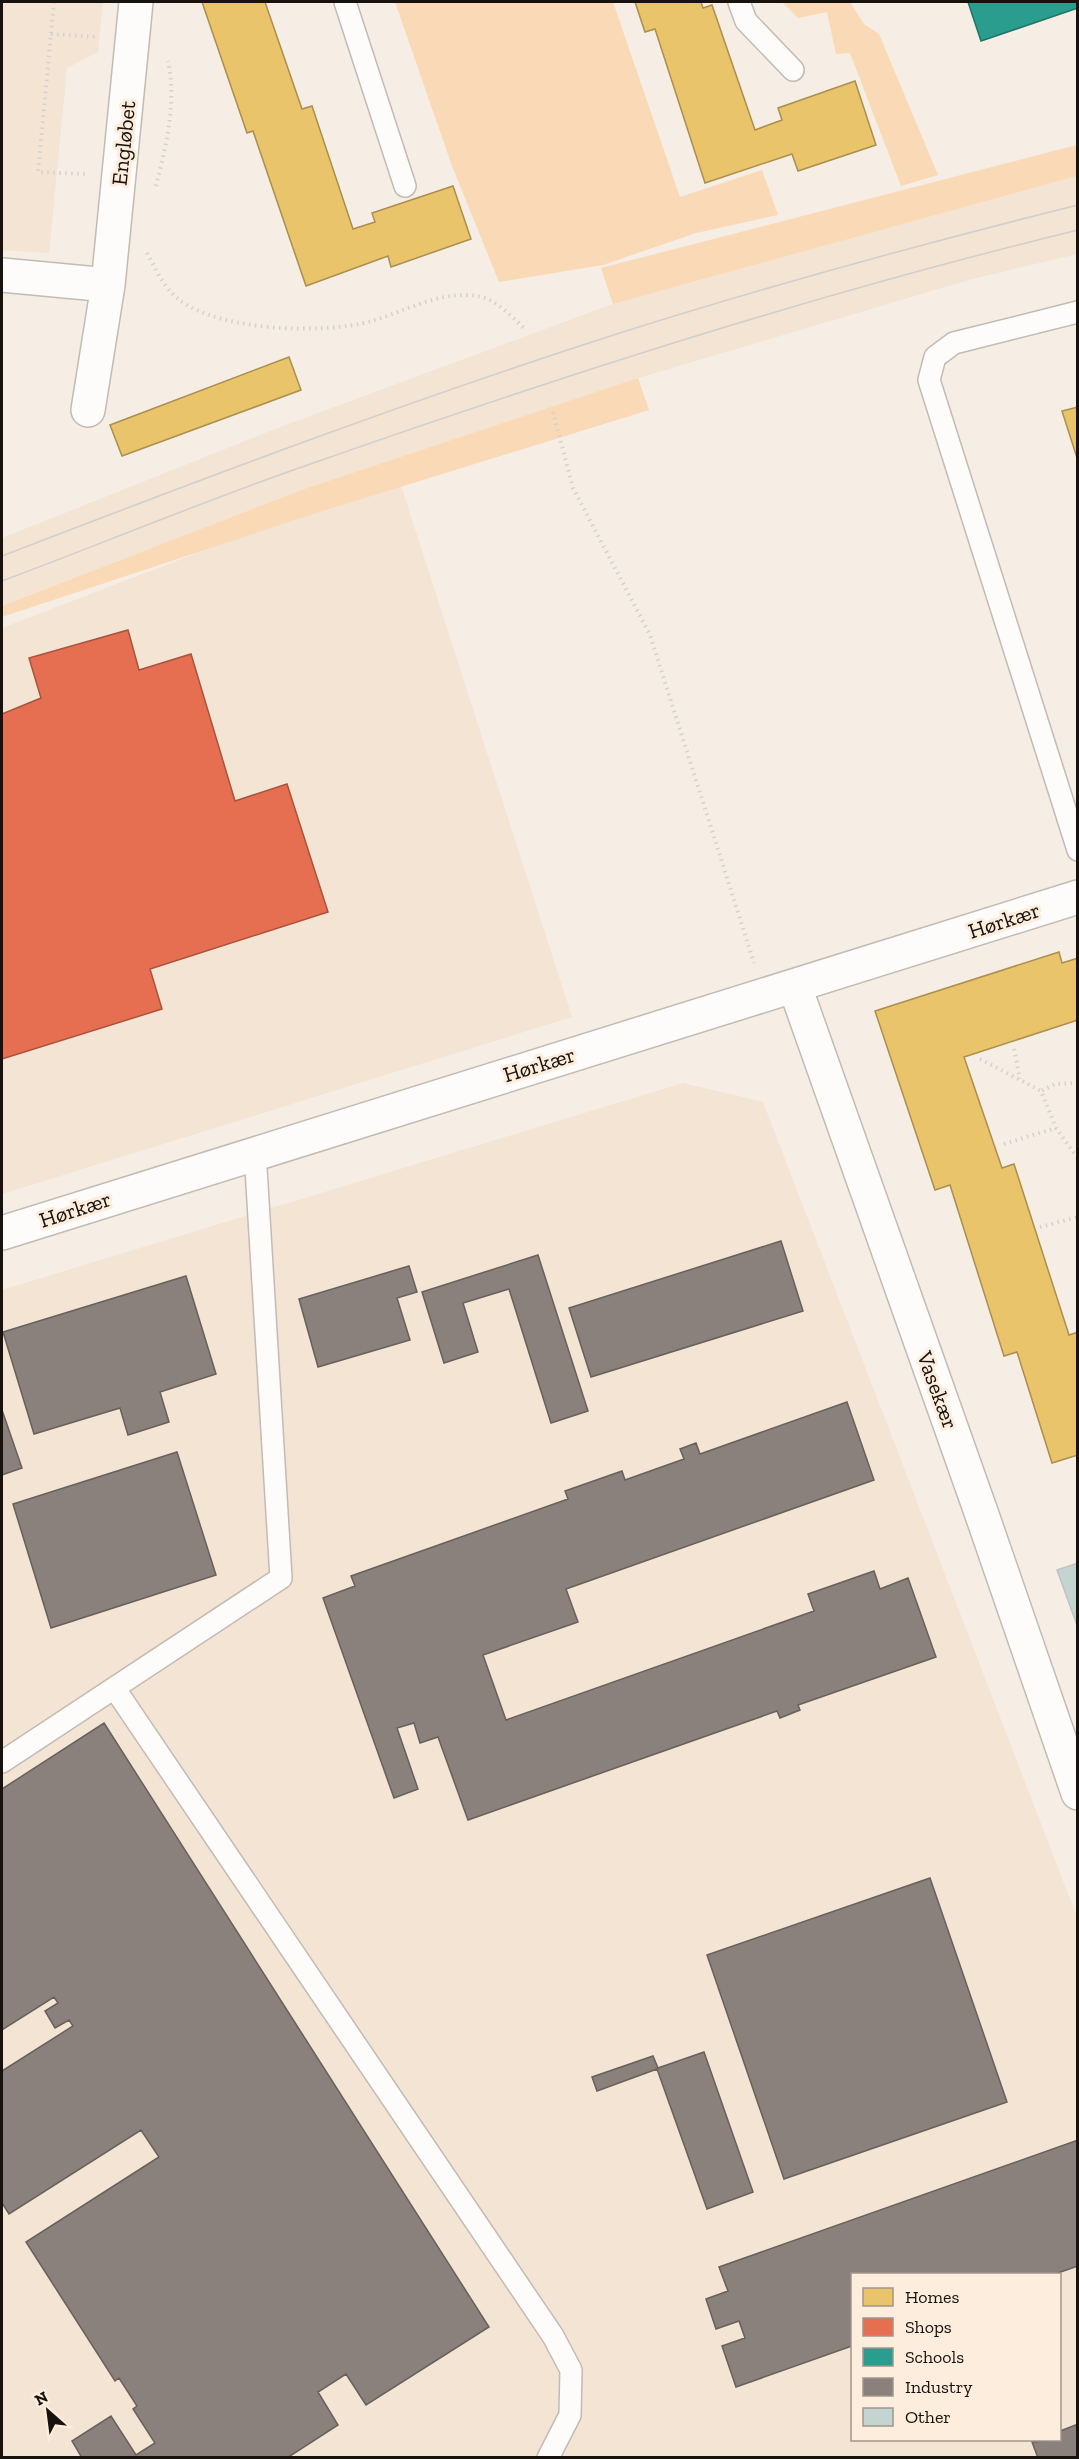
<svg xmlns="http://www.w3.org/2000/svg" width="1079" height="2459" font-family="'Zilla Slab',serif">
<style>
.built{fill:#f3e4d3;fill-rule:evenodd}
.green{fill:#fad9b6}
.homes{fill:#e9c46a;stroke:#aa8f4e;stroke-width:1.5}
.shops{fill:#e76f51;stroke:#a9533d;stroke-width:1.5}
.schools{fill:#2a9d8f;stroke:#247368;stroke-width:1.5}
.industry{fill:#8a817c;stroke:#68605b;stroke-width:1.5}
.building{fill:#c4d5d1;stroke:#c2c2be;stroke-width:1.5}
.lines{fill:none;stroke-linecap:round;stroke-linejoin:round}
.service-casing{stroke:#c2bbb4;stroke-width:24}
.minor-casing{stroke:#c2bbb4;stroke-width:36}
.path{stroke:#d4d2d0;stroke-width:4;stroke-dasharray:1.5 4.5;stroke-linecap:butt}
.service{stroke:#fefcfb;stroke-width:21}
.minor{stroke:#fefcfb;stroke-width:33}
.tram{stroke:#d1cecc;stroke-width:1.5}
.labels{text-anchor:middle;stroke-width:6;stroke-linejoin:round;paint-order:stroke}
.street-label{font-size:22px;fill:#17120d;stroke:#fdeddd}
</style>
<rect width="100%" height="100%" fill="#f6ede4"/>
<path class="built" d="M 2,2 L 103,2 L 98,52 L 67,68 L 49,253 L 2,250 Z
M 1077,176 L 1077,254 L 972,279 L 638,378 L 304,489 L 2,606 L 2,538 L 283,426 L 613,304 Z
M 398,476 L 572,1017 L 2,1194 L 2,628 Z
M 683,1083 L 763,1102 L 1077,1917 L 1077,2457 L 2,2458 L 2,1290 ZM 852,2274 L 1060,2274 L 1060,2440 L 852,2440 Z"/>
<path class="green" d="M 395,2 L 613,2 L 680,197 L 762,170 L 778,215 L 696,233 L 603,265 L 499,282 L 452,166 Z
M 782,2 L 850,2 L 864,24 L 879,34 L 938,175 L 901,186 L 850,53 L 836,54 L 827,12 L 798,18 Z
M 1077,145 L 1077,176 L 613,304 L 601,268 Z
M 638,378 L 649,410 L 313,514 L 2,617 L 2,606 L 304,489 Z"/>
<path class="homes" d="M 202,2 L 265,2 L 302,109 L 312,106 L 353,229 L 375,222 L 372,213 L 453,186 L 471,239 L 391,267 L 388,256 L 306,286 L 253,131 L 247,133 Z
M 635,2 L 701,2 L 703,8 L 712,5 L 755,130 L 782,120 L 778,108 L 855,81 L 876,145 L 798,171 L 792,154 L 705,183 L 655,29 L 645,32 Z
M 289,357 L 301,390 L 122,456 L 110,425 Z
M 1078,407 L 1078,461 L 1062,411 Z
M 1059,952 L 1062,963 L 1078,958 L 1078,1020 L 964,1057 L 1002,1168 L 1014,1164 L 1069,1335 L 1078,1332 L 1078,1455 L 1052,1463 L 1017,1352 L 1004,1356 L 950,1185 L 935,1190 L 875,1011 Z"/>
<path class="shops" d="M 128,630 L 139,670 L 191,654 L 235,801 L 287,784 L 328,912 L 150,969 L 162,1009 L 2,1059 L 2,714 L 41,698 L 29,658 Z"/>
<path class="schools" d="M 968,2 L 1078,2 L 1078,8 L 981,41 Z"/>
<path class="industry" d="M 781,1241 L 803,1311 L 591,1377 L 569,1308 Z
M 538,1255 L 588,1411 L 551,1423 L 509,1289 L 463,1303 L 478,1352 L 444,1363 L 422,1292 Z
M 409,1266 L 417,1292 L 397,1298 L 410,1340 L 318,1367 L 299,1299 Z
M 186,1276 L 216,1374 L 160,1392 L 169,1422 L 128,1435 L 120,1408 L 34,1434 L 3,1332 Z
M 847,1402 L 874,1480 L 566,1589 L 578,1622 L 483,1655 L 506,1720 L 814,1611 L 808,1594 L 874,1571 L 880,1589 L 908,1578 L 936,1657 L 798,1705 L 800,1710 L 780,1718 L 777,1711 L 468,1820 L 438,1737 L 420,1743 L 414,1723 L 397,1728 L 418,1789 L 394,1798 L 323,1598 L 355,1586 L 351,1576 L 568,1499 L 565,1491 L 622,1471 L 625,1480 L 684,1459 L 680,1449 L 696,1443 L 700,1454 Z
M 2,1410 L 22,1468 L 2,1475 Z
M 177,1452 L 216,1575 L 51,1628 L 13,1504 Z
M 104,1723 L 489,2327 L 366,2405 L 346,2374 L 318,2392 L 338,2425 L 287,2458 L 82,2458 L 72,2441 L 111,2416 L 136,2455 L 155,2443 L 133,2409 L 137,2406 L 119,2378 L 115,2381 L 26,2242 L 159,2157 L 141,2130 L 9,2214 L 2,2203 L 2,2071 L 73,2026 L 69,2020 L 55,2028 L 45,2011 L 58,2003 L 54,1997 L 2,2030 L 2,1789 Z
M 930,1878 L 1007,2102 L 784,2179 L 707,1955 Z
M 704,2052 L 753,2192 L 707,2209 L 657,2069 L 597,2091 L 592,2077 L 653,2056 L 658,2068 Z
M 1078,2140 L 1078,2266 L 1055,2274 L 852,2274 L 852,2346 L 736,2387 L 722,2346 L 745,2338 L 739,2321 L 716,2329 L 706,2299 L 728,2291 L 719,2267 Z
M 1078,2424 L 1078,2458 L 1038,2458 L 1032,2442 L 1060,2440 L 1060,2431 Z"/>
<path class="building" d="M 1078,1563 L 1078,1628 L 1057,1570 Z"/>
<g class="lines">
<g class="service-casing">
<path id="service" d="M 345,2 L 405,186
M 739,2 L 746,21 L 793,70
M 1078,312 L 954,343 L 935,357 L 929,380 L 1078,850
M 115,1689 L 553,2336 L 571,2370 L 570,2415 L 548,2458
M 2,1762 L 281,1578 L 255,1152"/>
</g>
<g class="minor-casing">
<path id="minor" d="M 2,275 L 108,285
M 88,410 L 108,285 L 136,2
M 795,987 L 981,1512 L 1078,1793
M 2,1233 L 1078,897"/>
</g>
<path class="path" d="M 54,2 L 38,172 L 85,174
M 51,34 L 97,37
M 156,186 C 166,146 177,103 168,61
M 147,253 C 154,265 161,282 171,292 C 206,332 323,335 372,321 C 406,311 445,288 482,297 C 499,302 513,318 526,330
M 553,412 L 573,488 L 650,635 L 754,963
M 1014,1049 L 1020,1079
M 980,1059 L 1041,1091
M 1078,1083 L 1055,1084 L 1041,1091 L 1056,1128 L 1078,1159
M 1004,1144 L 1056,1128
M 1040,1227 L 1078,1217
M 1076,1311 L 1078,1311"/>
<use href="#service" class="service"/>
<use href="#minor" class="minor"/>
<path class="tram" d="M 2,556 C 207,477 413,399 623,332 C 772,285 925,243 1078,205
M 2,581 C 101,544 199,503 299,468 C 555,378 814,294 1078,230"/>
</g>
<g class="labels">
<g class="street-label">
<text transform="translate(123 143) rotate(-84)" y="8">Engløbet</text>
<text transform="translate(1004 920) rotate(-18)" y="8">Hørkær</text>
<text transform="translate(539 1064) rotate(-17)" y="8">Hørkær</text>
<text transform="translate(75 1209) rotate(-18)" y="8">Hørkær</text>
<text transform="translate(938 1390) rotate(70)" y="8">Vasekær</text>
</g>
</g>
<rect width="1079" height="2459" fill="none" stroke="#17120d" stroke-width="6"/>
<rect x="851" y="2273" width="210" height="168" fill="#fdeddd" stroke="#a1958a" stroke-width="1.5"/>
<rect x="863" y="2288" width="30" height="18" fill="#e9c46a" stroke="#a1958a" stroke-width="1.5"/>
<text x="905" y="2303" font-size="18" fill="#17120d">Homes</text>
<rect x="863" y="2318" width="30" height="18" fill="#e76f51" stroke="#a1958a" stroke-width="1.5"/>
<text x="905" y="2333" font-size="18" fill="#17120d">Shops</text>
<rect x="863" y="2348" width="30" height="18" fill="#2a9d8f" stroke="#a1958a" stroke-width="1.5"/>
<text x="905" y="2363" font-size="18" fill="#17120d">Schools</text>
<rect x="863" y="2378" width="30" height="18" fill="#8a817c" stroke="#a1958a" stroke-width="1.5"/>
<text x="905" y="2393" font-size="18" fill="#17120d">Industry</text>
<rect x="863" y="2408" width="30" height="18" fill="#c4d5d1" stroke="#a1958a" stroke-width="1.5"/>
<text x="905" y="2423" font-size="18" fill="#17120d">Other</text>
<g transform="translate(48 2411) rotate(332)" stroke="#fdeddd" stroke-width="4.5" paint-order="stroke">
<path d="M0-4.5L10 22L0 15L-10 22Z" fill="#17120d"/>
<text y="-9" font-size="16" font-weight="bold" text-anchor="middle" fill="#17120d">N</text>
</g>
</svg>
